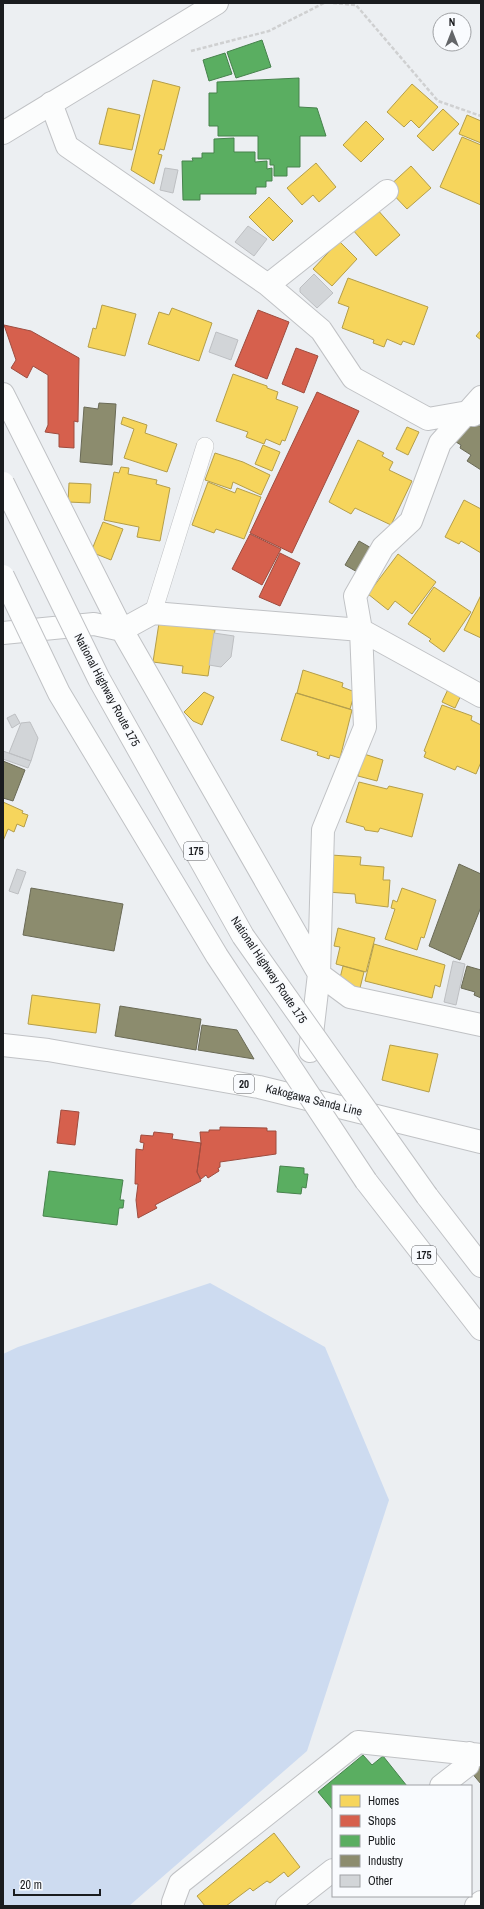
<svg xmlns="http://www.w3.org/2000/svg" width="484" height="1909" font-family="'Archivo Narrow',sans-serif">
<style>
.green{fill:#cddbf0}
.homes{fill:#f6d55c;stroke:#b49e4a}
.shops{fill:#d6604d;stroke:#9e4c3f}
.public{fill:#5aae61;stroke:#47824d}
.industry{fill:#8c8c6e;stroke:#6a6a56}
.building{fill:#d2d5d8;stroke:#bdbfc2}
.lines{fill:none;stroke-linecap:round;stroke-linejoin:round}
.service-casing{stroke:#c0c2c5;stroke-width:18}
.minor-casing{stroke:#c0c2c5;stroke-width:24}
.tertiary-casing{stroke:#c0c2c5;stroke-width:24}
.primary-casing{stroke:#c0c2c5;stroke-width:24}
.trunk-casing{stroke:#c0c2c5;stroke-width:24}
.path{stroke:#cfd0d1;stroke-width:2.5;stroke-dasharray:4 2;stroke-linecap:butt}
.service{stroke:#fcfdfd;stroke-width:17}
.minor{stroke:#fcfdfd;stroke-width:22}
.tertiary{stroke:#fcfdfd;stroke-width:22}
.primary{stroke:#fcfdfd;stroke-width:22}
.trunk{stroke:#fcfdfd;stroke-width:22}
.trunk-bridge-casing{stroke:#c0c2c5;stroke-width:24;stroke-linecap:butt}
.trunk-bridge{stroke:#fcfdfd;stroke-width:22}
.labels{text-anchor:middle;stroke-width:4;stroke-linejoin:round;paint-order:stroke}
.shield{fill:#f9fbfe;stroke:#5d5f62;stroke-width:1}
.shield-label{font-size:11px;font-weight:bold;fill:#1a1c1f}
.street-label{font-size:12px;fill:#1a1c1f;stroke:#f9fbfe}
</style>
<rect width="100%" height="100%" fill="#eceff2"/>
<path class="green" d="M 210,1283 L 325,1347 L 389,1500 L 307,1751 L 129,1906 L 3,1906 L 3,1354 L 18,1347 Z"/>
<path class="homes" d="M 153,80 L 180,87 L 164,150 L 160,149 L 158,154 L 162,155 L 154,184 L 131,170 Z
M 412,84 L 438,107 L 419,128 L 411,120 L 404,127 L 387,112 Z
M 108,108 L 140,115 L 132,150 L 99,144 Z
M 443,109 L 459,124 L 433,151 L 417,136 Z
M 467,115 L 481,121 L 481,143 L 459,134 Z
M 366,121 L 384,139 L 361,162 L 343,145 Z
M 462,137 L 481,145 L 481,205 L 440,187 Z
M 316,163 L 336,187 L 319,202 L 313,195 L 302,205 L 287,188 Z
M 411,166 L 431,188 L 407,209 L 387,188 Z
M 269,197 L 293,221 L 273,241 L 249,217 Z
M 376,208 L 400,235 L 376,256 L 352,229 Z
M 339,241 L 357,259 L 332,286 L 313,269 Z
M 348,278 L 428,307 L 414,345 L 403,341 L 401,345 L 387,339 L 384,347 L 373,343 L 374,340 L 342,328 L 349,307 L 338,303 Z
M 102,305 L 136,314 L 125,356 L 88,347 L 93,328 L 96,329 Z
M 172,308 L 212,323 L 199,361 L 148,344 L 159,312 L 169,315 Z
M 481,330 L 481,340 L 476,336 Z
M 233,374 L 267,386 L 267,388 L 278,392 L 276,399 L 298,407 L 285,441 L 282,440 L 280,445 L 266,439 L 264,444 L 246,437 L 248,432 L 216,421 Z
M 123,417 L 147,425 L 145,433 L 177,444 L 167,472 L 124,458 L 134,429 L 121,424 Z
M 407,427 L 419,432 L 408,455 L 396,449 Z
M 358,440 L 384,453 L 382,456 L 393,462 L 389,470 L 412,481 L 391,525 L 355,508 L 351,514 L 329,502 Z
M 263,445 L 280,452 L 272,471 L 255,464 Z
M 215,453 L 243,462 L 270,475 L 261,495 L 233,482 L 231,489 L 205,480 Z
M 121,467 L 129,468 L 128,474 L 157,480 L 156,484 L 170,488 L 160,541 L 137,537 L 139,527 L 104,520 L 114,472 L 119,473 Z
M 208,482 L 235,493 L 237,488 L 261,497 L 244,539 L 216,529 L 214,533 L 192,525 Z
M 69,483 L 91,484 L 90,503 L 68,502 Z
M 464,500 L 481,509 L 481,553 L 461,541 L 459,544 L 445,537 Z
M 103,522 L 123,529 L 111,560 L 91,552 Z
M 398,554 L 436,582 L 412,614 L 395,601 L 388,610 L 368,594 Z
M 434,587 L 471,612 L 444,652 L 429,641 L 431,639 L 408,624 Z
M 481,595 L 481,638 L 464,630 Z
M 159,623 L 215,630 L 208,676 L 182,673 L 183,666 L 153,662 Z
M 303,670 L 343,683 L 342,687 L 355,692 L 350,709 L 297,693 Z
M 450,685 L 463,691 L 455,708 L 442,702 Z
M 204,692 L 214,697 L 202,725 L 193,721 L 184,712 Z
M 296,693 L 352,710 L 340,758 L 330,755 L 329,759 L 317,755 L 318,752 L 281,740 Z
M 442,705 L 472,716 L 471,720 L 481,725 L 481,762 L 476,774 L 457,766 L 455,770 L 424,757 L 426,752 L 424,751 Z
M 364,754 L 383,760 L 377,781 L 358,776 Z
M 359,782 L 387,789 L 389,786 L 423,794 L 412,837 L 380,828 L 378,832 L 365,830 L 364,827 L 346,822 Z
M 3,802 L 23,811 L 22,813 L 28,815 L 24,827 L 17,824 L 14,832 L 8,829 L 3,841 Z
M 331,855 L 361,857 L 360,865 L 384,867 L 383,880 L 390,880 L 388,907 L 356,903 L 355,894 L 327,892 Z
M 402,888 L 436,900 L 424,938 L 421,937 L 417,950 L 385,939 L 395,909 L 391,908 L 393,900 L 397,902 Z
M 338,928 L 375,938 L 366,972 L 336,964 L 340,947 L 334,946 Z
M 374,944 L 445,965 L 440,987 L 435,985 L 432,998 L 365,981 Z
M 343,966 L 364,972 L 360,988 L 339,982 Z
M 32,995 L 100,1004 L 96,1033 L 28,1024 Z
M 390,1045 L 438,1054 L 429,1092 L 382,1080 Z
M 274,1833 L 300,1867 L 288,1877 L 284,1872 L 270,1883 L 267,1881 L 253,1891 L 250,1888 L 226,1906 L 205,1906 L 197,1896 Z"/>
<path class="shops" d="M 258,310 L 289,322 L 267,379 L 235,366 Z
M 4,325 L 31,331 L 79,358 L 78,422 L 74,421 L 74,448 L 59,447 L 59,434 L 45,432 L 48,425 L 48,375 L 33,366 L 27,378 L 11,368 L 16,360 Z
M 296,348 L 318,356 L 304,393 L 282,384 Z
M 317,392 L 359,411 L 292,553 L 250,533 Z
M 250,534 L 281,549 L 262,585 L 232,569 Z
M 280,553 L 300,563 L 280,606 L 259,597 Z
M 61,1110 L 79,1112 L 75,1145 L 57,1143 Z
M 220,1127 L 267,1128 L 267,1131 L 276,1131 L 276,1154 L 220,1162 L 220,1167 L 218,1168 L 219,1171 L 208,1178 L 206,1175 L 201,1179 L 197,1172 L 201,1143 L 200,1132 L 209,1132 L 209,1130 L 220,1130 Z
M 154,1132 L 173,1134 L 172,1139 L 201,1143 L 197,1172 L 201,1181 L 155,1205 L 157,1208 L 138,1218 L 136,1200 L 138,1184 L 135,1184 L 136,1149 L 143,1150 L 144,1143 L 140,1142 L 141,1135 L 153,1136 Z"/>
<path class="public" d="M 262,40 L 271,67 L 236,78 L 227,52 Z
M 225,53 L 232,74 L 209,81 L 203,60 Z
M 299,78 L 299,107 L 317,108 L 326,136 L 300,136 L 300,167 L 287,167 L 287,176 L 274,176 L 274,165 L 270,165 L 270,159 L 258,159 L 258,136 L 218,136 L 218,126 L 209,126 L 209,93 L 217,93 L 217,82 Z
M 234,138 L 234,152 L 255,152 L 255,162 L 267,161 L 267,169 L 272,168 L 272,181 L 266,181 L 266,187 L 256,187 L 256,194 L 200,194 L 200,200 L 183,200 L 182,161 L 193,161 L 192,158 L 202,158 L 202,153 L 214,153 L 214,139 Z
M 280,1166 L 304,1168 L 304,1174 L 308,1174 L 306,1188 L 302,1187 L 301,1194 L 277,1192 Z
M 49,1171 L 123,1180 L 120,1200 L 124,1200 L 123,1208 L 119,1208 L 117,1225 L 43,1216 Z
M 363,1755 L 372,1765 L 383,1756 L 407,1786 L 333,1786 L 333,1810 L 318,1792 Z"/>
<path class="industry" d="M 99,403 L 116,404 L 112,465 L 80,462 L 84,407 L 98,409 Z
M 475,423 L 481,427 L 481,470 L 467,461 L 471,455 L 460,448 L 461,445 L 456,442 L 469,425 Z
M 359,541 L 373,549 L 359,573 L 345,565 Z
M 3,761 L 25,770 L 13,801 L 3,798 Z
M 459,864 L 481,874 L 481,907 L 460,960 L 429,946 Z
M 31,888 L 123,904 L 114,951 L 23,935 Z
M 467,966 L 481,970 L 481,998 L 474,995 L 475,992 L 461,988 Z
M 120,1006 L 201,1019 L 196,1050 L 115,1036 Z
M 202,1025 L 237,1030 L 254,1059 L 198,1050 Z
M 481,1765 L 481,1784 L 471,1772 Z"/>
<path class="building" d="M 165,168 L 178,170 L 173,193 L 160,190 Z
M 248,226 L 267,239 L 254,256 L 235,242 Z
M 314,274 L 333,293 L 317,308 L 300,292 L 300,288 Z
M 216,332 L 238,340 L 231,360 L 209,352 Z
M 214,633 L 234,636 L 231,657 L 221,667 L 209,665 Z
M 15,714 L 20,723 L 12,728 L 7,718 Z
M 30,722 L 38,738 L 31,761 L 9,753 L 21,723 Z
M 3,751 L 31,761 L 28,768 L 3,759 Z
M 17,869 L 26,872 L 18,894 L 9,891 Z
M 453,961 L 465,964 L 456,1005 L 444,1002 Z"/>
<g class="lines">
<g class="service-casing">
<path id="service" d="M 153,613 L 205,446"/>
</g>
<g class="minor-casing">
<path id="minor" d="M 51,103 L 67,146 L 268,285 L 321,330 L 353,378 L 428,419 L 468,412 L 473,415
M 268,285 L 387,191
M 3,394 L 122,630 L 319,974 L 350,997 L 481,1025
M 3,633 L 94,624 L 122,630 L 153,613 L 361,630 L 481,696
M 310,1051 L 319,974 L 323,830 L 365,727 L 361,630 L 355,596 L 383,547 L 411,521 L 440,443 L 481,397
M 441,1786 L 468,1765 L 469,1753
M 173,1906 L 173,1902 L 180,1883 L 358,1742 L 481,1755
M 287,1906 L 333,1870
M 476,1906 L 481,1902"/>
</g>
<g class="tertiary-casing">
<path id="tertiary" d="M 3,133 L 217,3"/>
</g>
<g class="primary-casing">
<path id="primary" d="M 3,1045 L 48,1050 L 259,1087 L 481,1142"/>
</g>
<g class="trunk-casing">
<path id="trunk" d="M 366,1181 L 481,1329
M 427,1196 L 481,1266"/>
</g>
<path class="path" d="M 333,3 L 356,5 L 438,101 L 481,116
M 191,51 L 269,31 L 324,3"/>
<use href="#service" class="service"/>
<use href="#minor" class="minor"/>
<use href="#tertiary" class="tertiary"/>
<use href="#primary" class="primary"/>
<use href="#trunk" class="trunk"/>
<g class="trunk-bridge-casing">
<path id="trunk-bridge" d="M 3,483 L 99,679 L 243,936 L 427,1196
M 3,576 L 59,693 L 217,956 L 366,1181"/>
</g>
<use href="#trunk-bridge" class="trunk-bridge"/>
</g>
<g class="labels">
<g class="shield">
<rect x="184" y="842" width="24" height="18" rx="3"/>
<rect x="234" y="1075" width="20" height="18" rx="3"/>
<rect x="412" y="1246" width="24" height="18" rx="3"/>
</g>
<g class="shield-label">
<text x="196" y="855">175</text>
<text x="244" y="1088">20</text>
<text x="424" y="1259">175</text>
</g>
<g class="street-label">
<text transform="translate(107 690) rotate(62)" y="4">National Highway Route 175</text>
<text transform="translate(269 970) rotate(56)" y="4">National Highway Route 175</text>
<text transform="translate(314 1100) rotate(14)" y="4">Kakogawa Sanda Line</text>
</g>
</g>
<rect width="484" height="1909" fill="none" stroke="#1a1c1f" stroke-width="8"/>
<rect x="332" y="1785" width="140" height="112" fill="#f9fbfe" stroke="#a0a2a5"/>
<rect x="340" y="1795" width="20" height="12" fill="#f6d55c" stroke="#a0a2a5"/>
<text x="368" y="1805" font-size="12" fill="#1a1c1f">Homes</text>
<rect x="340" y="1815" width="20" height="12" fill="#d6604d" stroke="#a0a2a5"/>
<text x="368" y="1825" font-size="12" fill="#1a1c1f">Shops</text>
<rect x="340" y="1835" width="20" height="12" fill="#5aae61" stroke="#a0a2a5"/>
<text x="368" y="1845" font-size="12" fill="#1a1c1f">Public</text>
<rect x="340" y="1855" width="20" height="12" fill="#8c8c6e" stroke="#a0a2a5"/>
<text x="368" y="1865" font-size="12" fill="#1a1c1f">Industry</text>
<rect x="340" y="1875" width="20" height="12" fill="#d2d5d8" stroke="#a0a2a5"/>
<text x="368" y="1885" font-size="12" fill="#1a1c1f">Other</text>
<g transform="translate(452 32)"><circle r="19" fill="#f9fbfe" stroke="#a0a2a5"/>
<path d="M0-3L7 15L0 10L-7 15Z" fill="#646669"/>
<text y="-6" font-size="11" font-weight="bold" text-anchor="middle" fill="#1a1c1f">N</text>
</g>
<path d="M14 1889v6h86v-6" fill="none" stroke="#1a1c1f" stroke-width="2"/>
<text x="20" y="1889" font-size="12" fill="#1a1c1f" stroke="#f9fbfe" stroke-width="3" paint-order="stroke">20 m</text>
</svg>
